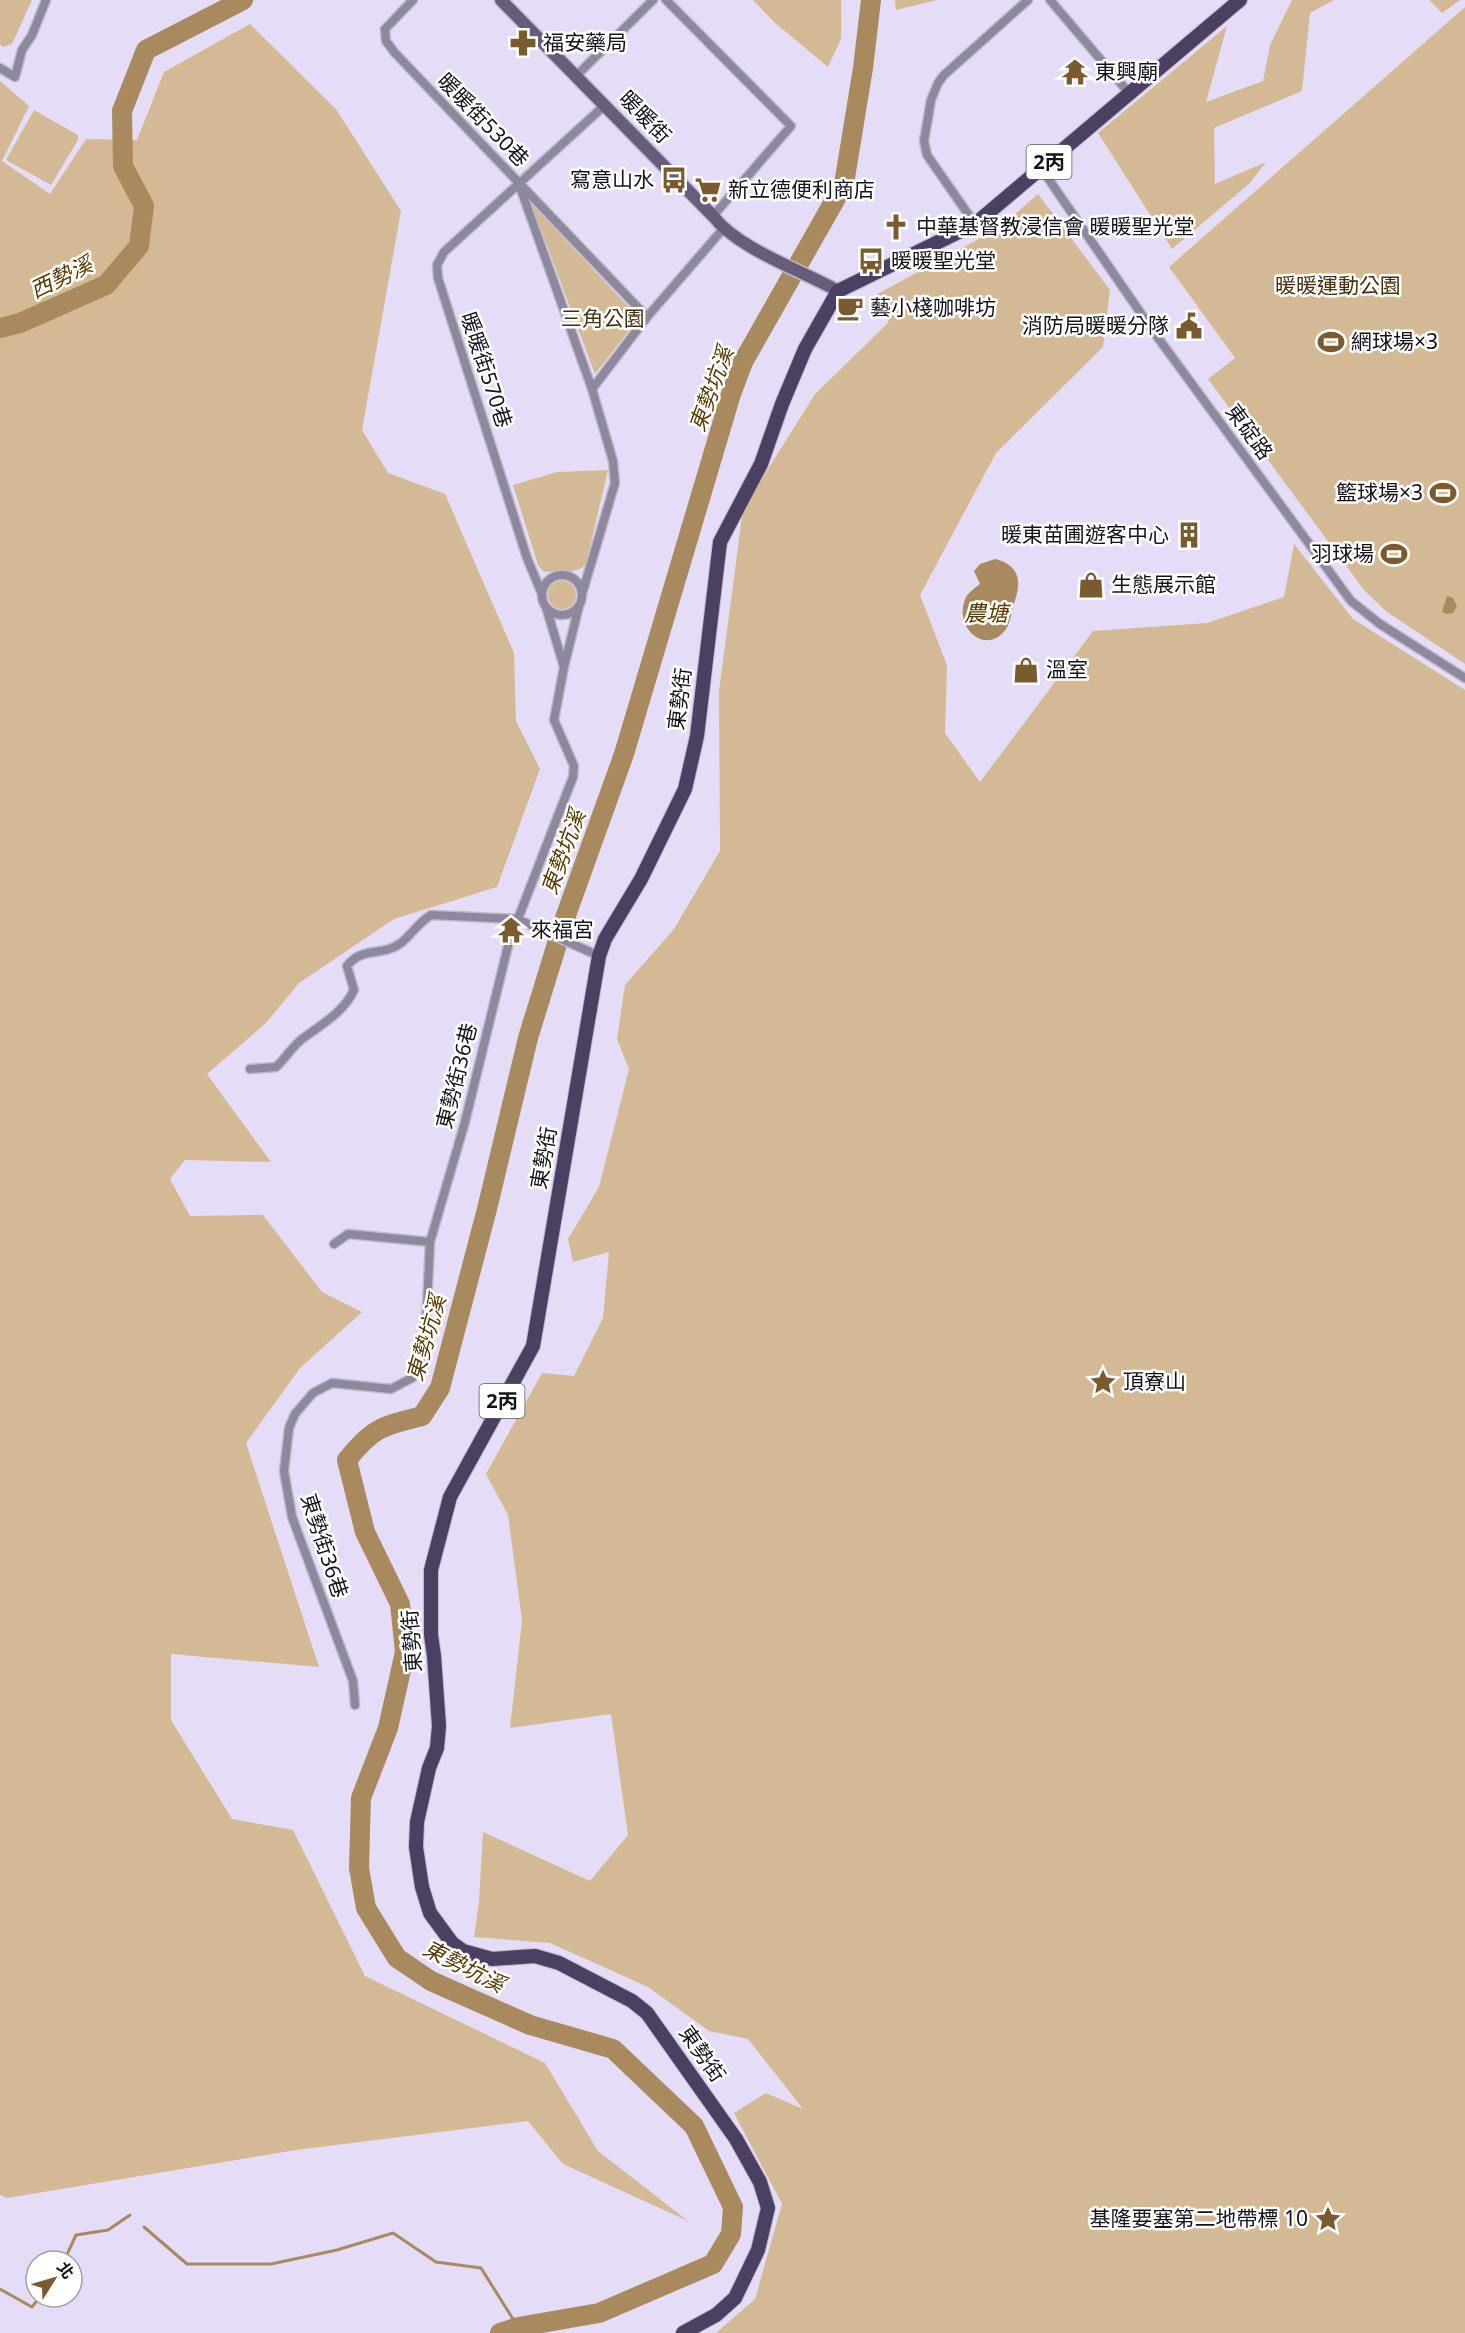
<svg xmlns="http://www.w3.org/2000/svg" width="1465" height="2333" font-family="'Noto Sans','Noto Sans TC',sans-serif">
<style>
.green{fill:#d4b995}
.water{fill:#a98a5e}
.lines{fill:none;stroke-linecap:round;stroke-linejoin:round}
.stream{stroke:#a98a5e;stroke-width:3}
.river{stroke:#a98a5e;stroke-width:20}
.street-casing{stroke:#c0b8cf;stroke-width:11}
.secondary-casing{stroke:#c0b8cf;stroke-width:15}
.primary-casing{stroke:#c0b8cf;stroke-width:16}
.street{stroke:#8e889c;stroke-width:8}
.secondary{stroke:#675d7a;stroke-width:12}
.primary{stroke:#4b3f62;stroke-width:14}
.labels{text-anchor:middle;stroke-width:5;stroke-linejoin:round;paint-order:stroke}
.shield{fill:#fff;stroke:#5b595f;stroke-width:1.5}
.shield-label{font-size:20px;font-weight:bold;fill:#15121b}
.poi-label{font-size:21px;fill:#15121b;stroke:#fff;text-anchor:start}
.street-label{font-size:21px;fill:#15121b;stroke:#fff}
.park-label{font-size:21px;fill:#48310d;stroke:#fff}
.water-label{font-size:22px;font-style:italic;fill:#593a00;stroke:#fff}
</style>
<rect width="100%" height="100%" fill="#e5ddf7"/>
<path class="green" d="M 0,0 L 32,0 L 12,44 L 3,47 L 0,44 Z
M 753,0 L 841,0 L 841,39 L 828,67 L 774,22 Z
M 895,0 L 937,0 L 896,10 Z
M 1292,0 L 1334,0 L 1310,13 L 1302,91 L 1214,128 L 1215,184 L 1266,162 L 1250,183 L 1172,249 L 1098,133 L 1227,26 L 1206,102 L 1263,81 L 1270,45 Z
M 1429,0 L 1460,0 L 1442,13 Z
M 1465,7 L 1465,664 L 1387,612 L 1364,590 L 1208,379 L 1235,358 L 1169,267 Z
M 250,24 L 336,109 L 401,211 L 362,430 L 388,473 L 445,494 L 514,653 L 516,721 L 540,769 L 497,887 L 394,919 L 299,983 L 266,1023 L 207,1074 L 271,1162 L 185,1160 L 170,1179 L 190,1216 L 263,1215 L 322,1292 L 362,1312 L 300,1368 L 246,1443 L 319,1667 L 171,1654 L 171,1720 L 232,1819 L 293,1830 L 365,1976 L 545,2063 L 598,2151 L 688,2221 L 563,2164 L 528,2121 L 296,2150 L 7,2198 L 0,2195 L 0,81 L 29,106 L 2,161 L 50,194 L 86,139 L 137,140 L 164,72 Z
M 34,110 L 78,135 L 78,140 L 51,185 L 6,160 Z
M 1038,194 L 1110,290 L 1103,347 L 996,453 L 920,595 L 947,665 L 945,733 L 980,782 L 1093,631 L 1207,623 L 1284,597 L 1294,544 L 1353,619 L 1465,690 L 1465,2333 L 716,2333 L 755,2299 L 782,2204 L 734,2113 L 766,2093 L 803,2109 L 748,2039 L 709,2031 L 648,1987 L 550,1943 L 474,1937 L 479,1902 L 483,1832 L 590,1881 L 628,1835 L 611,1714 L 510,1728 L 522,1621 L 508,1515 L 486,1474 L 542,1373 L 574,1376 L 603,1318 L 609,1252 L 573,1262 L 568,1239 L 599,1187 L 629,1069 L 617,1039 L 625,985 L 674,929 L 720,851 L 719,691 L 743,509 L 815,394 L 889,322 L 870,298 L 999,228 Z
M 531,203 L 639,318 L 595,374 Z
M 608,470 L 586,564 C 578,575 556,571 544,572 L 538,565 L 513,485 L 557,472 Z
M548 595a14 14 0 1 1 28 0a14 14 0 1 1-28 0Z"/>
<path class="water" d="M 995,559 C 1008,562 1019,570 1018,584 C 1018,592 1015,600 1013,607 C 1011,614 1010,623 1006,629 C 986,657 952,627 966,597 C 969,592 975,588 980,584 L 974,571 L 980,564 Z
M 1447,596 L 1453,598 L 1457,606 L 1453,613 L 1447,614 L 1442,612 Z"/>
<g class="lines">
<path class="stream" d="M 144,2227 L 187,2264 L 271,2264 L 337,2250 L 393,2233 L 436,2262 L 481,2268 L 518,2327
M 64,2261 L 76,2235 L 108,2230 L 130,2215
M 0,2289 L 32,2307 L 40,2297"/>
<path class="river" d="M 0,328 L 20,323 L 106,285 L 139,246 L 144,206 L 123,166 L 122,111 L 146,50 L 243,0
M 500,2333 L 518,2327 L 599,2313 L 713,2264 L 731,2234 L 733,2207 L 694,2126 L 613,2049 L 530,2025 L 431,1981 L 397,1958 L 366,1908 L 359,1868 L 361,1798 L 388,1728 L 405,1652 L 400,1604 L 365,1532 L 347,1460 C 373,1427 383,1426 422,1416 L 440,1388 L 487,1209 L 528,1038 L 565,918 L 624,754 L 731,394 L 743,362 L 844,184 L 863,68 L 871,0"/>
<g class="street-casing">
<path id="street" d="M 413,0 L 385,29 L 386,41 L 395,53 L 647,317
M 666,0 L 791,126 L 713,216
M 1050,0 L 1129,93
M 0,68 L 15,77 L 22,50 L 32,35 L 46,0
M 576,76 L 653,0
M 1041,168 L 1153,331 L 1351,601 L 1380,624 L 1465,678
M 520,187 L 592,389 L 613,461 L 615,483 L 582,594
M 975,224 L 927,155 L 924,141 L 931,100 L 938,83 L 944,75 L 1028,0
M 592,389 L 647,317 L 723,229
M542 595a20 20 0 1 1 40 0a20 20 0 1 1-40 0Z
M 542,594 L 527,558 L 438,278 L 437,265 L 444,252 L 605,105
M 546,607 L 564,667
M 250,1069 L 276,1067 C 285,1059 292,1047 302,1039 C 321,1025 344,1012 354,990 L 347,966 C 362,946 382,957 401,943 C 412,934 419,922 431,915 L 517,919 L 599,956
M 334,1244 L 348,1234 L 430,1242
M 355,1705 L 353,1681 L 292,1517 L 284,1471 L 289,1428 L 295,1414 L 313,1393 L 332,1383 L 391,1389 L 412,1378 L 420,1363 L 424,1347 L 427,1306 L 430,1242 L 465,1122 L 509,942 L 573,777 L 574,766 L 554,720 L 564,667 L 579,606"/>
</g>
<g class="secondary-casing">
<path id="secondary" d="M 501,0 L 713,216 C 738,249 801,270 838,291"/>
</g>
<g class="primary-casing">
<path id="primary" d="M 683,2333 L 716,2315 L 735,2298 L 758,2250 L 768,2208 L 760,2182 L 736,2139 L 647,2013 L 632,2001 L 559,1963 L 535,1956 L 492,1959 L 463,1951 L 452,1943 L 430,1913 L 422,1887 L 416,1847 L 417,1822 L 429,1768 L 437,1748 L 439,1726 L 434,1656 L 431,1635 L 431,1570 L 450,1497 L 533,1346 L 599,956 L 605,939 L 641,879 L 685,789 L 697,736 L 720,542 L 761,464 L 782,404 L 805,349 L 838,291 L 975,224 L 1240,0"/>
</g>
<use href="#street" class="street"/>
<use href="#secondary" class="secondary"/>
<use href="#primary" class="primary"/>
</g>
<defs>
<g id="pharmacy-bare" transform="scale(2.07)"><path d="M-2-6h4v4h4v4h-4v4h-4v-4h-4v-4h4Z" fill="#795b2f" stroke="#fff" stroke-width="2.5" paint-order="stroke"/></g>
<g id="temple-bare" transform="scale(2.07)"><path d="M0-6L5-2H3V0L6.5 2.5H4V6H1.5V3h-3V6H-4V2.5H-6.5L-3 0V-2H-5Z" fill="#795b2f" stroke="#fff" stroke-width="2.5" paint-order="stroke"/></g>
<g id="bus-bare" transform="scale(2.07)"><path d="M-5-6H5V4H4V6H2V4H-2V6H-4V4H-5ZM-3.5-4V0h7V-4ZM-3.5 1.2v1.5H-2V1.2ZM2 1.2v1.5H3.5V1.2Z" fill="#795b2f" stroke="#fff" stroke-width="2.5" paint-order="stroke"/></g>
<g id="supermarket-bare" transform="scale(2.07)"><path d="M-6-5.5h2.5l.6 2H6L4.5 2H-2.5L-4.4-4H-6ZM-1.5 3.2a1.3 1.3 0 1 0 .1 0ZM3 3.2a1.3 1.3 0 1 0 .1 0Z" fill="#795b2f" stroke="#fff" stroke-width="2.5" paint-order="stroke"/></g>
<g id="church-bare" transform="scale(2.07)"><path d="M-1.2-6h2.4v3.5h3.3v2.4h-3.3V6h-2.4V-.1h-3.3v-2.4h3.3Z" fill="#795b2f" stroke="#fff" stroke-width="2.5" paint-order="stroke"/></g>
<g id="cafe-bare" transform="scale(2.07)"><path d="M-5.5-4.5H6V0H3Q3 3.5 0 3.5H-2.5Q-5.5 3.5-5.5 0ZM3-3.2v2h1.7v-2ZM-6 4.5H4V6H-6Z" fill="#795b2f" stroke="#fff" stroke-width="2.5" paint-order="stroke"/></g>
<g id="civic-bare" transform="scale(2.07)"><path d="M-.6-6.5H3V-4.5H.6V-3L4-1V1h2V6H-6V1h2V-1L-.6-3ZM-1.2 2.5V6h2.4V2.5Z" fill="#795b2f" stroke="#fff" stroke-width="2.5" paint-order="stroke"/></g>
<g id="stadium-bare" transform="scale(2.07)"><path d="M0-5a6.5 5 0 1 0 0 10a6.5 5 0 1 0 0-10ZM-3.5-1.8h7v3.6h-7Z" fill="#795b2f" stroke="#fff" stroke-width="2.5" paint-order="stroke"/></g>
<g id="building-bare" transform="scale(2.07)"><path d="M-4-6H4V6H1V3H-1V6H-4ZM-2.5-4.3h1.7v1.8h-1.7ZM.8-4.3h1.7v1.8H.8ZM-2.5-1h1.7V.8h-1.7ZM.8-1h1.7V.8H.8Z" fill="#795b2f" stroke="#fff" stroke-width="2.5" paint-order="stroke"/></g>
<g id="shop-bare" transform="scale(2.07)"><path d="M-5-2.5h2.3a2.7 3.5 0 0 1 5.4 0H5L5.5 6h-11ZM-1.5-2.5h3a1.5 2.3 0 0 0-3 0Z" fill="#795b2f" stroke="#fff" stroke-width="2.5" paint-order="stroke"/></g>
<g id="sight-bare" transform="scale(2.07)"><path d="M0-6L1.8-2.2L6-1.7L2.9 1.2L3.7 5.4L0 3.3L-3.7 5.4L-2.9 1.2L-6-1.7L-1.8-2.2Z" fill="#795b2f" stroke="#fff" stroke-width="2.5" paint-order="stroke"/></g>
</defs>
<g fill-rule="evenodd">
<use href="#pharmacy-bare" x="523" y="43"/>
<use href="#temple-bare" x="1075" y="72"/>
<use href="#bus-bare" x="674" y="180"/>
<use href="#supermarket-bare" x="708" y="190"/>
<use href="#church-bare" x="896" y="227"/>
<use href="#bus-bare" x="871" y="261"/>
<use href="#cafe-bare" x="850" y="308"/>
<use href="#civic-bare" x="1189" y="326"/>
<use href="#stadium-bare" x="1331" y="342"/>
<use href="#stadium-bare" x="1443" y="493"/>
<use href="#building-bare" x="1189" y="535"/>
<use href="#stadium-bare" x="1394" y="554"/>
<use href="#shop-bare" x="1091" y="585"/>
<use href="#shop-bare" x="1026" y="670"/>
<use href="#temple-bare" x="511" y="930"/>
<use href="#sight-bare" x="1103" y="1382"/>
<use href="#sight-bare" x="1328" y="2219"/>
</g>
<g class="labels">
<g class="shield">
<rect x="1026.5" y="145" width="45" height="34" rx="4.5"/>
<rect x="479.5" y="1384" width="45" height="34" rx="4.5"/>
</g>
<g class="shield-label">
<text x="1049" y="169">2丙</text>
<text x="502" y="1408">2丙</text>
</g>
<g class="poi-label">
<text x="543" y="50">福安藥局</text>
<text x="1095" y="79">東興廟</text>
<text x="654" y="187" text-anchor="end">寫意山水</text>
<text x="728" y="197">新立德便利商店</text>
<text x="916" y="234">中華基督教浸信會 暖暖聖光堂</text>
<text x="891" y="268">暖暖聖光堂</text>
<text x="870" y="315">藝小棧咖啡坊</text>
<text x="1169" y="333" text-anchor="end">消防局暖暖分隊</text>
<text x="1351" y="349">網球場×3</text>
<text x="1423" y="500" text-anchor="end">籃球場×3</text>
<text x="1169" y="542" text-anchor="end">暖東苗圃遊客中心</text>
<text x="1374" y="561" text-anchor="end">羽球場</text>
<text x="1111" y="592">生態展示館</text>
<text x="1046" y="677">溫室</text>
<text x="531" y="937">來福宮</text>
<text x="1123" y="1389">頂寮山</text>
<text x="1308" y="2226" text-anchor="end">基隆要塞第二地帶標 10</text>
</g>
<g class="street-label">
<text transform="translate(645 117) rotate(46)" y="7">暖暖街</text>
<text transform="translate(483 120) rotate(46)" y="7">暖暖街530巷</text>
<text transform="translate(486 370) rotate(72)" y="7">暖暖街570巷</text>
<text transform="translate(1249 432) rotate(54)" y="7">東碇路</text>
<text transform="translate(680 699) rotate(-83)" y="7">東勢街</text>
<text transform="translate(457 1076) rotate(-76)" y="7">東勢街36巷</text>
<text transform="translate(544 1158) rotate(-80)" y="7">東勢街</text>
<text transform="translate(324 1546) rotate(72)" y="7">東勢街36巷</text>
<text transform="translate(412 1641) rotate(-94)" y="7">東勢街</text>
<text transform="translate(702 2054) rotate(55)" y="7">東勢街</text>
</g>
<g class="park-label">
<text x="1338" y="293">暖暖運動公園</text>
<text x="603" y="326">三角公園</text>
</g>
<g class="water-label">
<text transform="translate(61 277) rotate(-26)" y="8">西勢溪</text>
<text transform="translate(711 389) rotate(-70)" y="8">東勢坑溪</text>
<text x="986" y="621">農塘</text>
<text transform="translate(563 852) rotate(-70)" y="8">東勢坑溪</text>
<text transform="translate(426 1338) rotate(-74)" y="8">東勢坑溪</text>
<text transform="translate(464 1966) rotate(27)" y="8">東勢坑溪</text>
</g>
</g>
<g transform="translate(54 2279) rotate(53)"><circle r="28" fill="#ffffff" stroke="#a1a0a4" stroke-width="1.5"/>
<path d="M0-4.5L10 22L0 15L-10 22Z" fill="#795b2f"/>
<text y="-9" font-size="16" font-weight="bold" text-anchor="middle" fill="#15121b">北</text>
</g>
</svg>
